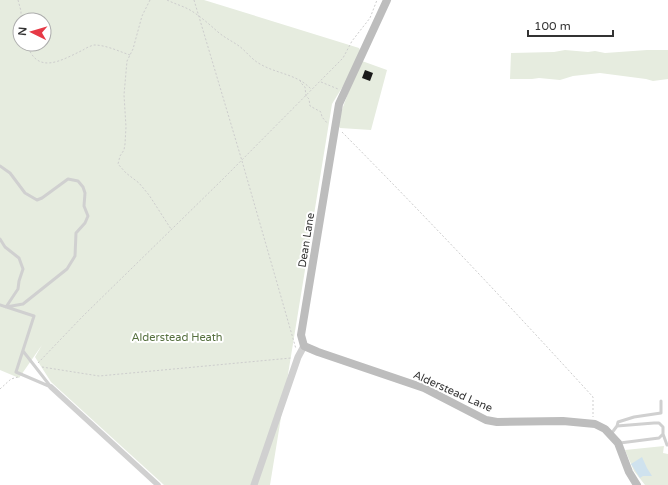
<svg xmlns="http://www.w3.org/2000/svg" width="668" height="485" font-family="'Varela Round',sans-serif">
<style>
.green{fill:#e6ecdf;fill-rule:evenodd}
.water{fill:#cfe2ee}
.building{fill:#1a1a1a}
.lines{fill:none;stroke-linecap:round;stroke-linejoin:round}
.path{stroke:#cdcdcd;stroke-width:1;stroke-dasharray:2 2;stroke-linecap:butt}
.service{stroke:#d0d0d0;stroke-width:3}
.minor{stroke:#d0d0d0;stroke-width:5.5}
.tertiary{stroke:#d0d0d0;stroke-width:7}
.secondary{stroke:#bdbdbd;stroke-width:8}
.labels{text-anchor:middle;stroke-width:4;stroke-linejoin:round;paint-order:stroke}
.street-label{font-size:11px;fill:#333;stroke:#fff}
.park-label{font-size:11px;fill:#56703f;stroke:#fff}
</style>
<rect width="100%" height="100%" fill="#fff"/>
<path class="green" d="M 0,0 L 204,0 L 359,48 L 362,55 L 332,104 L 270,485 L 164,485 L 51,382 L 35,357 L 42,345 L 19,378 L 0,370 ZM 20,20 L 44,20 L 44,44 L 20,44 Z
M 565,50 L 588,52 L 595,51 L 605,53 L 647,50 L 668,50 L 668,79 L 653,81 L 646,79 L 600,73 L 573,76 L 560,80 L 539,78 L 532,79 L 510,79 L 511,53 L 554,52 Z
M 362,61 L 387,70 L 371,130 L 340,128 L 337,123 L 356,72 Z
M 664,446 L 663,453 L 668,454 L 668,485 L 645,485 L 634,471 L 625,450 Z"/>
<path class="water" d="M 642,457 L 647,468 L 652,476 L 643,476 L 640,478 L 631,464 Z"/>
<path class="building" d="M 365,70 L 373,73 L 370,81 L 362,78 Z"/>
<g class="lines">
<path class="path" d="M 18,0 L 21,11 L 21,20
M 150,0 L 142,16 L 133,49 L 127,61 L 124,95 L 126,127 L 125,144 L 124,150 L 120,156 L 118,164 L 126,173 L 139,183 L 149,195 L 171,229
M 167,0 C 175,4 183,6 190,10 C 200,16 209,24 218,32 C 225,38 232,41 239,46 C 246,51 251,59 260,64 C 277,74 297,74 311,89
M 194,0 L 242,161 L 296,349
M 27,44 C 37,76 62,60 83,50 C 86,48 90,46 94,45 C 106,45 118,51 130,55
M 300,80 L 301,83 L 305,87 L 306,96 L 309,99 L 310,106 L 321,112 L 322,117 L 328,124
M 321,82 L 338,89
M 342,132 C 428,219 511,307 593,397 L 593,417
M 38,363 L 83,316 L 223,179 L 343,58 L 352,41 L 370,18 L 377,0
M 42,367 L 99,376 L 291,358
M 0,389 L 11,379 L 18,377"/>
<path class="service" d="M 0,166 L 10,173 L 25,193 L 37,200 L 42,198 L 68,179 L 78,181 L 83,187 L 85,193 L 84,206 L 88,216 L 85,223 L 76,233 L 75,256 L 67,269 L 23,304 L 6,307
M 0,239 L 5,247 L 19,258 L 23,269 L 19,281 L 18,289 L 6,307
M 0,305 L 34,316 L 16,372 L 51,387 L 23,351
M 617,426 L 654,423 L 659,423 L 663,427 L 663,434 L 659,438 L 620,443
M 611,434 L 617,426 L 618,422 L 634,417 L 661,413 L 661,401
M 663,434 L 667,445"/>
<path class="minor" d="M 51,387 L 158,485"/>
<path class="tertiary" d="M 254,485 L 298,357 L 304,346"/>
<path class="secondary" d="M 387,0 L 339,104 L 301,335 L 304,346 L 318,352 L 424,388 L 486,420 L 497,422 L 563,421 L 595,424 L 605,429 L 618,443 L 629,472 L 637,485"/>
</g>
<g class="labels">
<g class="street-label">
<text transform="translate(306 240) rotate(-81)" y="4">Dean Lane</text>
<text transform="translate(453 391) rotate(24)" y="4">Alderstead Lane</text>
</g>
<g class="park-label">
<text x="177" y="341">Alderstead Heath</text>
</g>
</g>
<g transform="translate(32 32) rotate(275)"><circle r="19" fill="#ffffff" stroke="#adadad"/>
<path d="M0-3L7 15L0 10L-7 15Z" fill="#e63946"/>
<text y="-6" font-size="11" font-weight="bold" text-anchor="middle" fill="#333333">N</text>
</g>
<path d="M528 30v6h85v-6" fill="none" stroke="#333333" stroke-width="2"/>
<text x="534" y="30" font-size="12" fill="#333333" stroke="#ffffff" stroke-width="3" paint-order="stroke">100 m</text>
</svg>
